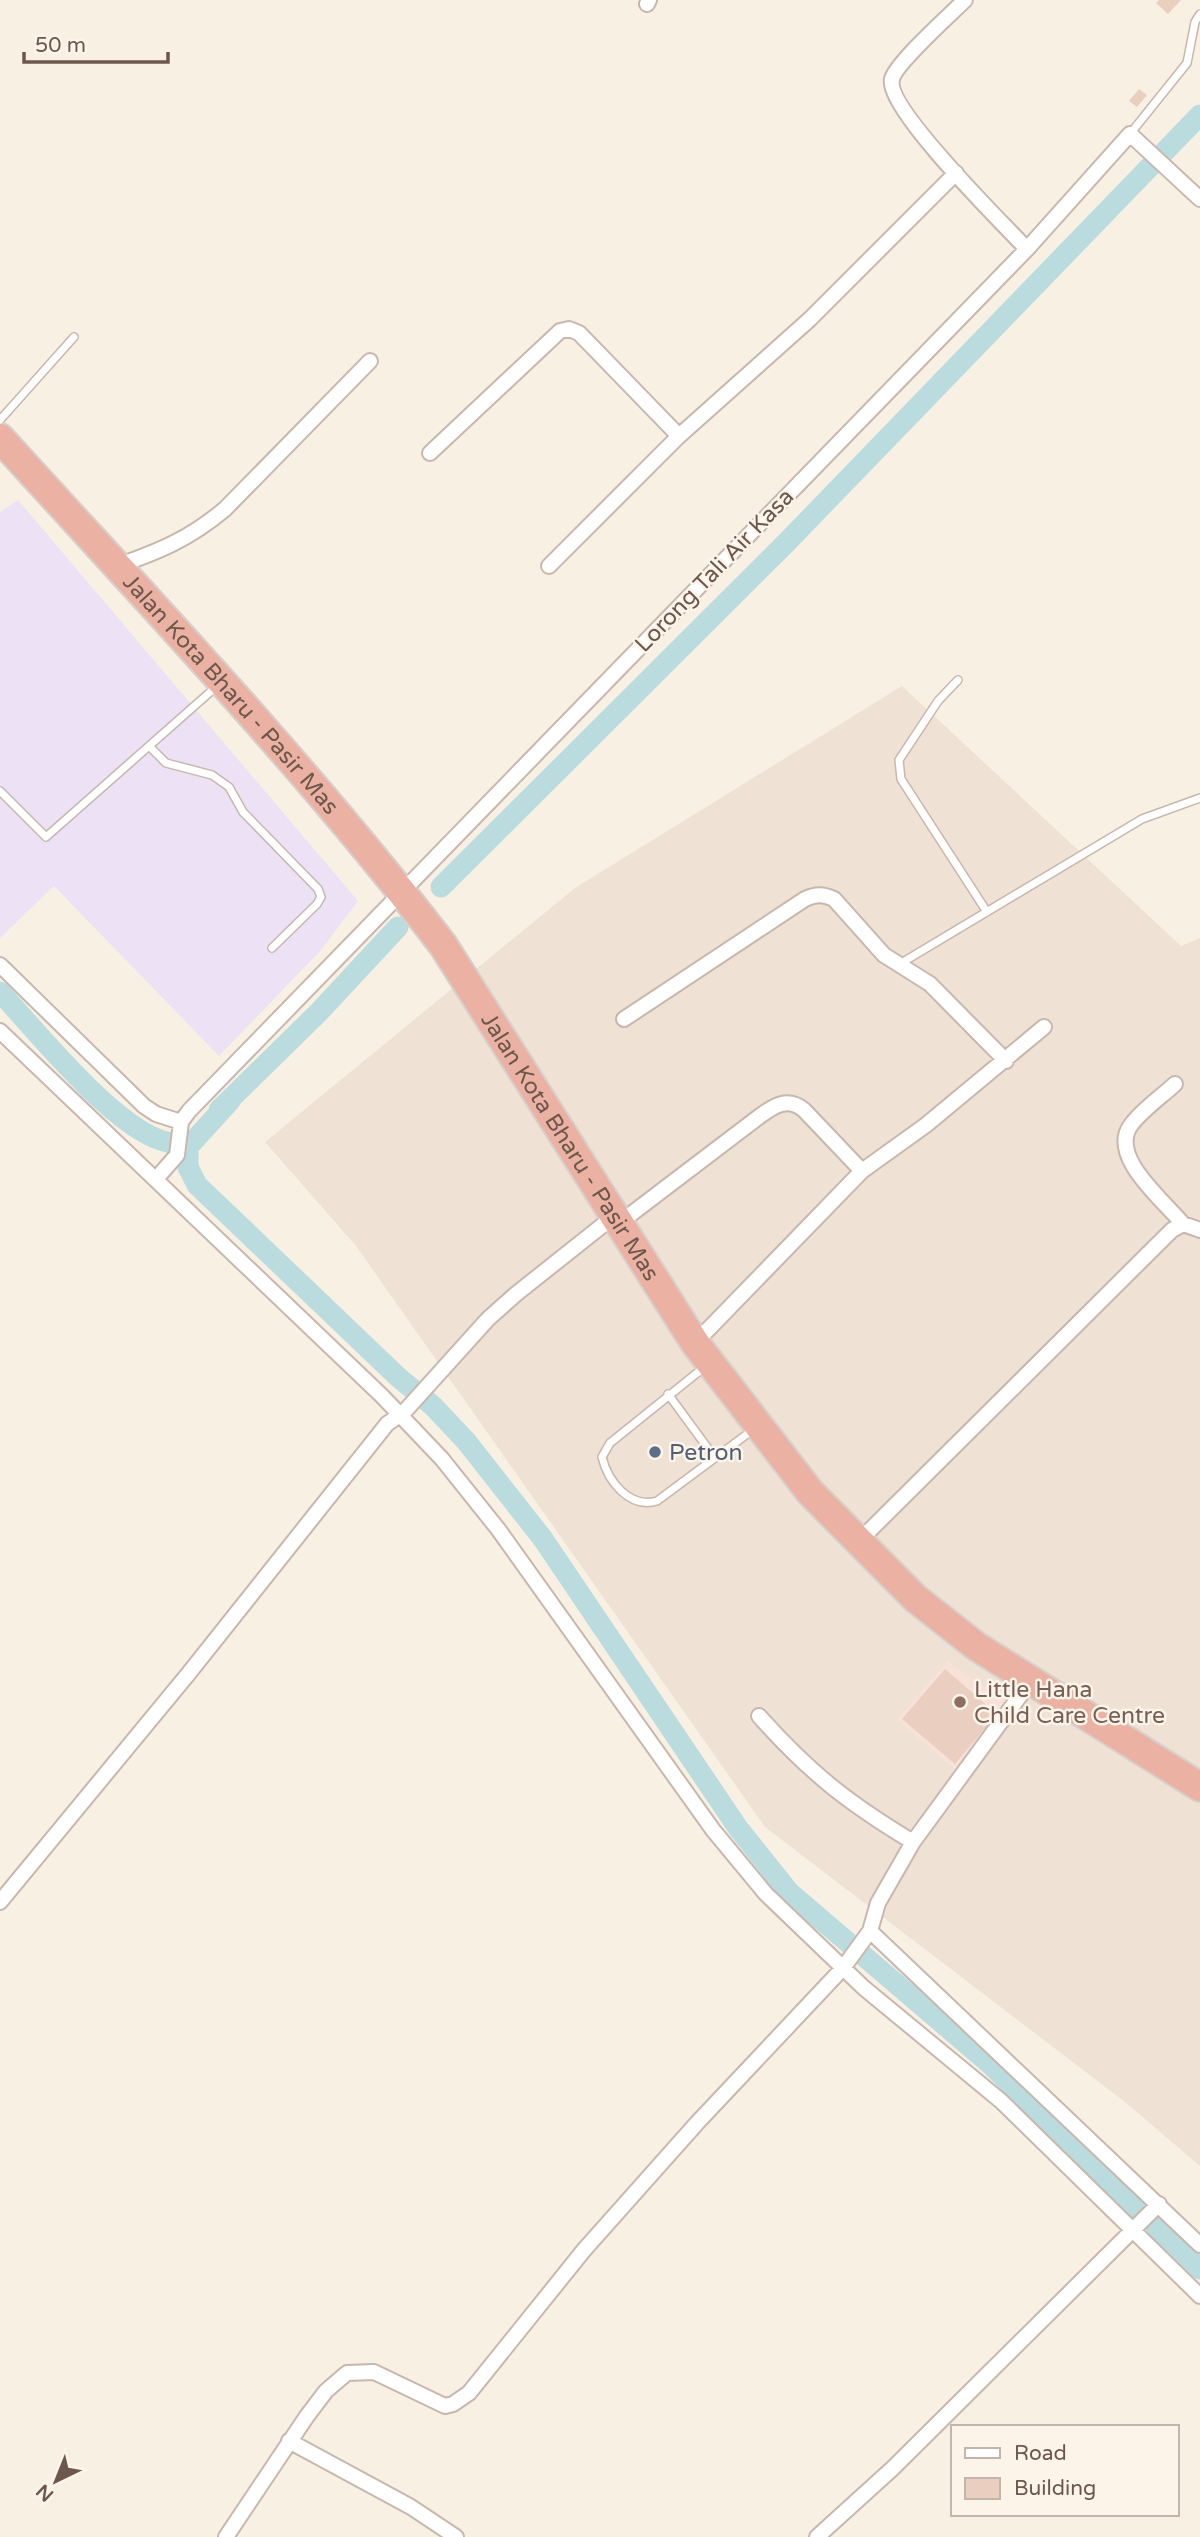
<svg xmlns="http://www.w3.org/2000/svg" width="1200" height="2537" font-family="'Varela Round',sans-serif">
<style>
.residential{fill:#efe1d3}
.commercial{fill:#f8e1d9}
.education{fill:#ece1f5}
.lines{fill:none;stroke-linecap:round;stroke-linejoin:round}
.canal{stroke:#bbdcdf;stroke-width:21}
.building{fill:#eacebf}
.lane-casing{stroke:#c8b7ac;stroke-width:10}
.street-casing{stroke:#c8b7ac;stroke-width:18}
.highway-casing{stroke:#d6d0cd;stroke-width:32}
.lane{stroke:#fff;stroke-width:7}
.street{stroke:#fff;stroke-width:14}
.highway{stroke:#ebb2a3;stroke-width:28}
.service-dot{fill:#5c6f8a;stroke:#fcf4e9;stroke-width:2.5}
.education-dot{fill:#8d6e63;stroke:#fcf4e9;stroke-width:2.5}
.labels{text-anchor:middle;stroke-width:5;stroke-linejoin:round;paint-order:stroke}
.street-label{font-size:23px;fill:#6d574d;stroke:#fcf4e9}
.service-label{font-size:23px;fill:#4e5e75;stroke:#fcf4e9;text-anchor:start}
.education-label{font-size:23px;fill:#785e54;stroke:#fcf4e9;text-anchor:start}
</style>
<rect width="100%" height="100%" fill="#f9f0e4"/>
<path class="residential" d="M 902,686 L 1181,946 L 1200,938 L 1200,2166 L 1125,2102 L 765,1827 L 356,1246 L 265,1142 L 575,888 Z"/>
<path class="commercial" d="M 947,1661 L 1008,1702 L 956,1770 L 897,1720 Z"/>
<path class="education" d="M 18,500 L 358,901 L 321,950 L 219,1056 L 54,886 L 0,938 L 0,512 Z"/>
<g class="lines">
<path class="canal" d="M 441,887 L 786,543 L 1200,115
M 0,992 C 36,1030 124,1142 175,1143
M 230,1101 L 188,1147 L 188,1167 L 197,1185 L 398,1377 L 433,1406 L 466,1441 L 543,1539 L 738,1828 L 789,1892 L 990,2064 L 1200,2269
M 219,1110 L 319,1012 L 398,927"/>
</g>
<path class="building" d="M 1159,0 L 1181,0 L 1168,14 L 1156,3 Z
M 1139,89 L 1147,95 L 1137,107 L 1129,101 Z
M 945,1669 L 997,1714 L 955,1764 L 902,1719 Z"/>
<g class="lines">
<g class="lane-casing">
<path id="lane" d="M 1130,134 L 1187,63 L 1195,22 L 1200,14
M 0,420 L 74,337
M 958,680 L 938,701 L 899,760 L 901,779 L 987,912
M 149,746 L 166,763 L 212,775 L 229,787 L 243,812 L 318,889 L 321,897 L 317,904 L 272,948
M 0,791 L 46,837 L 217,686
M 898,965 L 1142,819 L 1200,798
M 707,1365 L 610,1443 L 602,1457 C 608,1482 630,1509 657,1501 L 754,1429
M 668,1394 L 715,1458"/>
</g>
<g class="street-casing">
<path id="street" d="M 965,0 C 951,14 896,63 892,79 C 885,107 1003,224 1027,249
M 647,4 L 649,0
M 430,453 L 560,331 L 569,329 L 579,333 L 679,436
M 117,566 C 160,551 189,539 225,509 L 370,361
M 549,566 L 679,436 L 810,319 L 956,173
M 0,965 L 144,1106 L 156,1114 L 181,1122
M 624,1019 L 805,899 C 816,894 823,894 834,899 L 884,955 L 930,984 L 1006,1061
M 0,1031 L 382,1396 L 442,1459 L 498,1529 L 713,1830 L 766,1894 L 864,1988 L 1001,2101 L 1200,2296
M 1175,1084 C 1161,1097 1142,1110 1131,1125 C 1108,1156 1163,1200 1183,1224
M 156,1179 L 177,1155 L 181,1122 L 189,1111 L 1027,249 L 1130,134 L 1200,199
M 618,1224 L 760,1116 C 775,1105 788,1097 804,1110 L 862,1171
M 695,1343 L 862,1171 L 926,1125 L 1044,1027
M 857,1543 L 1172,1230 L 1183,1224 L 1200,1230
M 759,1716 C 810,1773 848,1803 913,1842
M 0,1902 L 189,1673 L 387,1424 L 405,1411 L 488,1319 L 516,1294 L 613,1217
M 870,1931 L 1200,2245
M 289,2441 L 411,2507 L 456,2537
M 226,2537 L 307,2416 L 326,2391 L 347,2373 L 374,2372 L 445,2406 L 453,2404 L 469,2393 L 584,2250 L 697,2123 L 843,1968 L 870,1931 L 878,1903 L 913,1842 L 1030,1682
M 817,2537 L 893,2468 L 1159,2204"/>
</g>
<g class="highway-casing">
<g id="highway">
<path id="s1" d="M 0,438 C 151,604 306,767 443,945 L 695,1343 L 810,1492 L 915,1598 L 976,1646 L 1200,1787"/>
</g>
</g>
<use href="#lane" class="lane"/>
<use href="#street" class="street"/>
<use href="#highway" class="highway"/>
</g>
<circle class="service-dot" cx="655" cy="1452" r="7"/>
<circle class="education-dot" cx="960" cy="1702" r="7"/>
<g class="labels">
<g class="street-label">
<text transform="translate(714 570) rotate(-46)" y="8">Lorong Tali Air Kasa</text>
<text dy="8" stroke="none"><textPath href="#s1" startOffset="345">Jalan Kota Bharu - Pasir Mas</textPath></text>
<text dy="8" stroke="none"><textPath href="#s1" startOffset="912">Jalan Kota Bharu - Pasir Mas</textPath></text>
</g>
<g class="service-label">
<text x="669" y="1460">Petron</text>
</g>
<g class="education-label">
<text x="974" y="1697">Little Hana<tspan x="974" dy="26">Child Care Centre</tspan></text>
</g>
</g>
<rect x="951" y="2425" width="228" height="91" fill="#fcf4e9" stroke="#c3b5ab" stroke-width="2"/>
<rect x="965" y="2448" width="35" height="10" fill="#ffffff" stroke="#c3b5ab" stroke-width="2"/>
<text x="1014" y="2460" font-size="21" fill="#6d574d">Road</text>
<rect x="965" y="2478" width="35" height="21" fill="#eacebf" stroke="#c3b5ab" stroke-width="2"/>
<text x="1014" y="2495" font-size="21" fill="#6d574d">Building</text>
<g transform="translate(56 2481) rotate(223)" stroke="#fcf4e9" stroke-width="5" paint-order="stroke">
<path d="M0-5L12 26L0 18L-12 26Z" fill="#6d574d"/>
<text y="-10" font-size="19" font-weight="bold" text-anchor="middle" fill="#6d574d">N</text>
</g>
<path d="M24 52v10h144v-10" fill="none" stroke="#6d574d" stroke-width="3.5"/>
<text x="35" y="52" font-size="21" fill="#6d574d" stroke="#fcf4e9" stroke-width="5" paint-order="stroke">50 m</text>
</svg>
